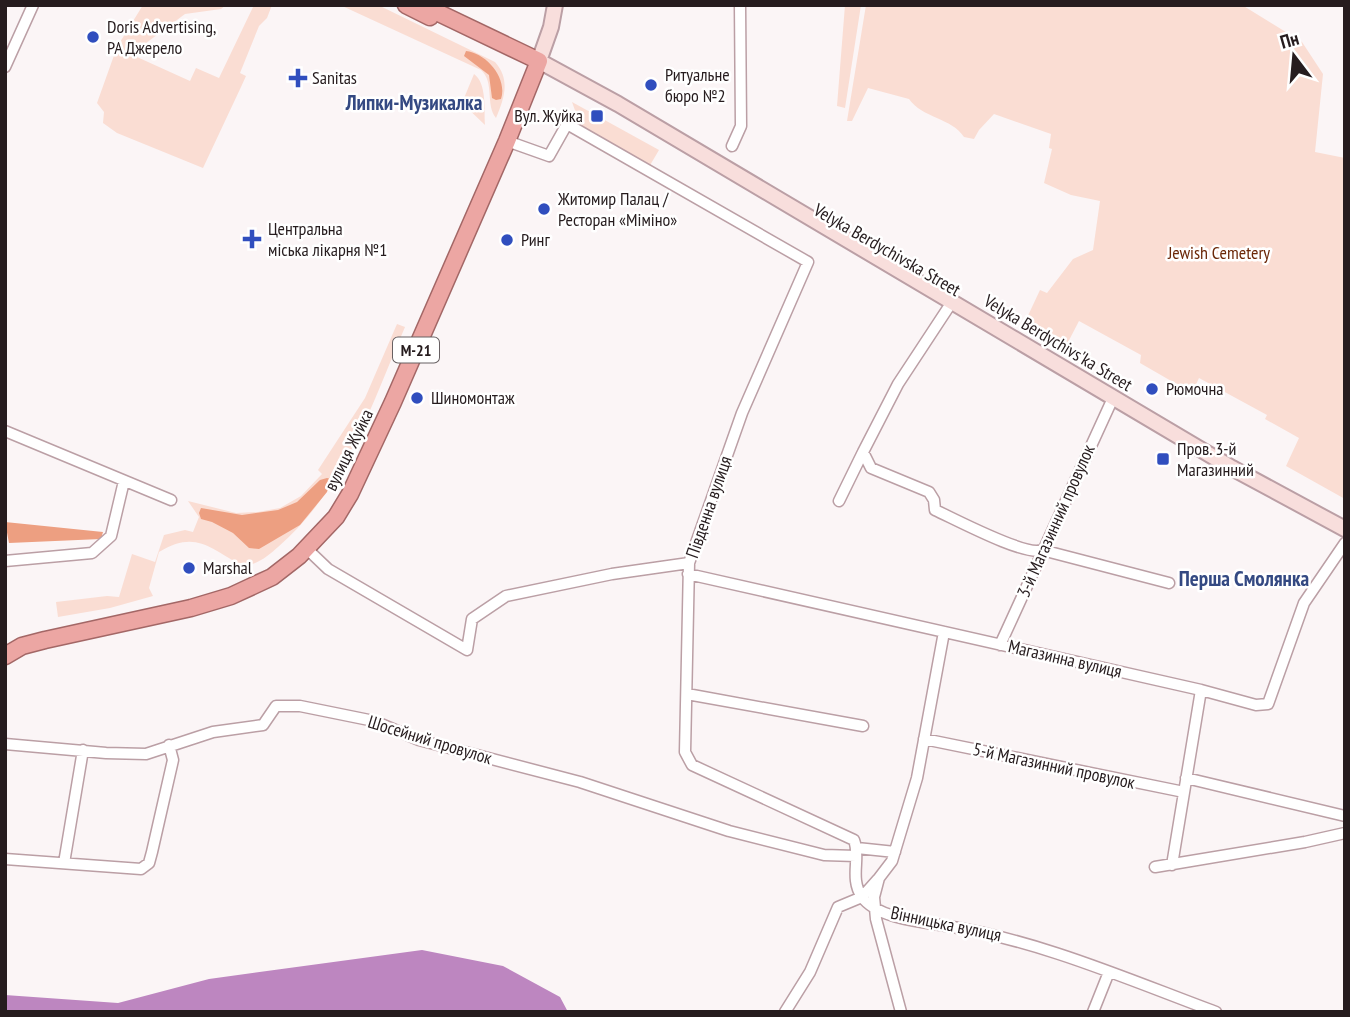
<svg xmlns="http://www.w3.org/2000/svg" width="1350" height="1017" font-family="'PT Sans Narrow',sans-serif">
<style>
.green{fill:#faddd3}
.forest{fill:#ed9f81}
.water{fill:#bd86c0}
.lines{fill:none;stroke-linecap:round;stroke-linejoin:round}
.minor-casing{stroke:#bb9fa5;stroke-width:13}
.secondary-casing{stroke:#bb9fa5;stroke-width:18}
.trunk-casing{stroke:#a36766;stroke-width:19}
.minor{stroke:#fff;stroke-width:10}
.secondary{stroke:#f8dedc;stroke-width:14}
.trunk{stroke:#eca6a3;stroke-width:16}
.poi-dot{fill:#304ebe;stroke:#fff;stroke-width:2.5}
.labels{text-anchor:middle;stroke-width:5;stroke-linejoin:round;paint-order:stroke}
.shield{fill:#fff;stroke:#676062;stroke-width:2}
.shield-label{font-size:16px;font-weight:bold;fill:#261c1e}
.poi-label{font-size:18px;fill:#261c1e;stroke:#fff;text-anchor:start}
.street-label{font-size:18px;fill:#261c1e;stroke:#fff}
.park-label{font-size:18px;fill:#6b2707;stroke:#fff}
.quarter-label{font-size:21px;font-weight:bold;fill:#344982;stroke:#fff}
</style>
<rect width="100%" height="100%" fill="#fbf5f6"/>
<path class="green" d="M 143,5 L 226,5 L 221,9 L 185,14 L 142,46 L 137,57 L 190,81 L 196,68 L 219,78 L 254,5 L 272,5 L 267,18 L 259,26 L 240,73 L 246,76 L 241,87 L 203,168 L 117,133 L 103,123 L 104,112 L 97,103 L 117,47 Z
M 340,5 L 378,5 L 495,62 C 511,80 504,99 496,118 C 485,104 495,83 481,70 Z
M 845,5 L 861,5 L 845,108 L 837,106 Z
M 866,5 L 1242,5 L 1302,42 L 1323,74 L 1315,152 L 1345,158 L 1345,499 L 1286,466 L 1299,438 L 1265,419 L 1267,415 L 1199,378 L 1192,393 L 1140,363 L 1141,355 L 1079,321 L 1065,348 L 1025,322 L 1040,290 L 1047,293 L 1073,259 L 1093,250 L 1100,201 L 1071,195 L 1044,183 L 1052,149 L 1049,148 L 1051,134 L 994,114 L 979,130 L 974,139 L 964,137 C 952,118 922,118 909,99 L 868,88 L 852,121 L 847,121 Z
M 474,74 C 487,83 484,110 485,125 L 462,103 Z
M 572,102 L 659,150 L 649,167 L 582,130 Z
M 397,324 L 405,327 C 371,406 345,489 278,547 C 268,556 255,567 241,565 C 209,548 196,530 159,552 L 149,588 L 153,596 L 110,608 L 58,617 L 56,602 L 107,596 L 119,597 L 132,554 L 155,562 L 164,535 L 185,530 L 193,532 L 199,517 L 188,501 L 236,513 L 258,512 L 280,508 L 301,496 L 322,474 L 318,470 L 365,398 Z"/>
<path class="forest" d="M 466,51 C 486,53 508,78 501,99 L 496,100 L 492,98 L 489,75 L 464,56 Z
M 327,478 L 331,479 L 327,492 L 300,525 L 259,549 L 249,548 L 233,533 L 212,522 L 201,519 L 199,513 L 201,508 L 242,515 L 278,510 L 297,502 L 320,480 Z
M 5,522 L 103,532 L 101,539 L 9,543 Z"/>
<path class="water" d="M 422,950 L 503,966 L 560,997 L 568,1012 L 5,1012 L 5,995 L 118,1003 L 209,979 Z"/>
<g class="lines">
<g class="minor-casing">
<path id="minor" d="M 5,67 L 33,5
M 507,141 L 549,156 L 567,124 L 808,262 L 742,413 L 689,563 L 685,752 L 692,765 L 854,840 C 861,858 849,878 862,897 C 878,919 923,922 947,926 C 1041,941 1127,979 1216,1012
M 732,146 L 741,126 L 740,5
M 948,308 L 898,384 L 863,452 L 871,468 L 929,492 L 934,500 L 935,510 C 955,519 1026,557 1042,550 L 1169,583
M 5,431 L 171,500
M 839,501 L 863,452
M 306,548 L 328,569 L 467,650 L 472,619 L 506,596 L 612,574 L 689,563
M 5,561 L 92,553 L 111,536 L 124,481
M 688,574 L 1201,690 L 1256,705 L 1268,704 L 1304,603 L 1345,543
M 1000,645 L 1113,398
M 687,694 L 863,726
M 924,739 L 1184,792
M 5,744 L 106,753 L 146,754 L 213,732 L 263,725 L 276,706 L 300,706 L 374,721 L 419,740 L 580,782 L 729,831 L 824,855 L 856,856
M 1186,778 L 1345,816
M 857,848 L 895,852
M 5,859 L 141,869 L 149,863 L 152,852 L 173,760 L 169,745
M 64,863 L 83,750
M 1172,865 L 1201,690
M 1155,867 L 1305,842 L 1345,833
M 785,1012 L 810,972 L 838,907 L 862,897 L 878,879
M 901,1012 L 876,919 L 874,897 L 879,878 L 892,861 L 917,778 L 944,632
M 1093,1012 L 1109,972"/>
</g>
<g class="secondary-casing">
<path id="secondary" d="M 555,5 L 551,27 L 539,61 L 618,104 L 1232,468 L 1345,529"/>
</g>
<g class="trunk-casing">
<path id="trunk" d="M 406,5 L 430,17
M 5,656 L 22,646 L 45,640 L 191,608 L 231,596 L 272,577 L 299,556 L 336,517 L 350,494 L 393,402 L 507,141 L 539,61 L 422,5"/>
</g>
<use href="#minor" class="minor"/>
<use href="#secondary" class="secondary"/>
<use href="#trunk" class="trunk"/>
</g>
<g class="poi-dot">
<circle cx="93" cy="37" r="7"/>
<path d="M294.5 67.5h7v7h7v7h-7v7h-7v-7h-7v-7h7z"/>
<circle cx="651" cy="85" r="7"/>
<rect x="590" y="109" width="14" height="14" rx="3.5"/>
<circle cx="544" cy="209" r="7"/>
<path d="M248.5 228.5h7v7h7v7h-7v7h-7v-7h-7v-7h7z"/>
<circle cx="507" cy="240" r="7"/>
<circle cx="1152" cy="389" r="7"/>
<circle cx="417" cy="398" r="7"/>
<rect x="1156" y="452" width="14" height="14" rx="3.5"/>
<circle cx="189" cy="568" r="7"/>
</g>
<g class="labels">
<rect class="shield" x="393" y="337.5" width="46" height="25" rx="5"/>
<g class="shield-label">
<text x="416" y="356">М-21</text>
</g>
<g class="poi-label">
<text x="107" y="33">Doris Advertising,<tspan x="107" dy="21">РА Джерело</tspan></text>
<text x="665" y="81">Ритуальне<tspan x="665" dy="21">бюро №2</tspan></text>
<text x="312" y="84">Sanitas</text>
<text x="583" y="122" text-anchor="end">Вул. Жуйка</text>
<text x="558" y="205">Житомир Палац /<tspan x="558" dy="21">Ресторан «Міміно»</tspan></text>
<text x="268" y="235">Центральна<tspan x="268" dy="21">міська лікарня №1</tspan></text>
<text x="521" y="246">Ринг</text>
<text x="1166" y="395">Рюмочна</text>
<text x="431" y="404">Шиномонтаж</text>
<text x="1177" y="455">Пров. 3-й<tspan x="1177" dy="21">Магазинний</tspan></text>
<text x="203" y="574">Marshal</text>
</g>
<g class="street-label">
<text transform="translate(887 250) rotate(30)" y="6">Velyka Berdychivska Street</text>
<text transform="translate(1058 343) rotate(31)" y="6">Velyka Berdychivs'ka Street</text>
<text transform="translate(349 450) rotate(-64)" y="6">вулиця Жуйка</text>
<text transform="translate(709 507) rotate(-71)" y="6">Південна вулиця</text>
<text transform="translate(1056 521) rotate(-66)" y="6">3-й Магазинний провулок</text>
<text transform="translate(1065 659) rotate(13)" y="6">Магазинна вулиця</text>
<text transform="translate(430 740) rotate(17)" y="6">Шосейний провулок</text>
<text transform="translate(1054 766) rotate(12)" y="6">5-й Магазинний провулок</text>
<text transform="translate(946 924) rotate(12)" y="6">Вінницька вулиця</text>
</g>
<g class="park-label">
<text x="1219" y="259">Jewish Cemetery</text>
</g>
<g class="quarter-label">
<text x="414" y="110">Липки-Музикалка</text>
<text x="1244" y="586">Перша Смолянка</text>
</g>
</g>
<rect width="1350" height="1017" fill="none" stroke="#261c1e" stroke-width="14"/>
<g transform="translate(1294 56) rotate(344)" stroke="#ffffff" stroke-width="5" paint-order="stroke">
<path d="M0-5L12 26L0 18L-12 26Z" fill="#261c1e"/>
<text y="-10" font-size="19" font-weight="bold" text-anchor="middle" fill="#261c1e">Пн</text>
</g>
</svg>
